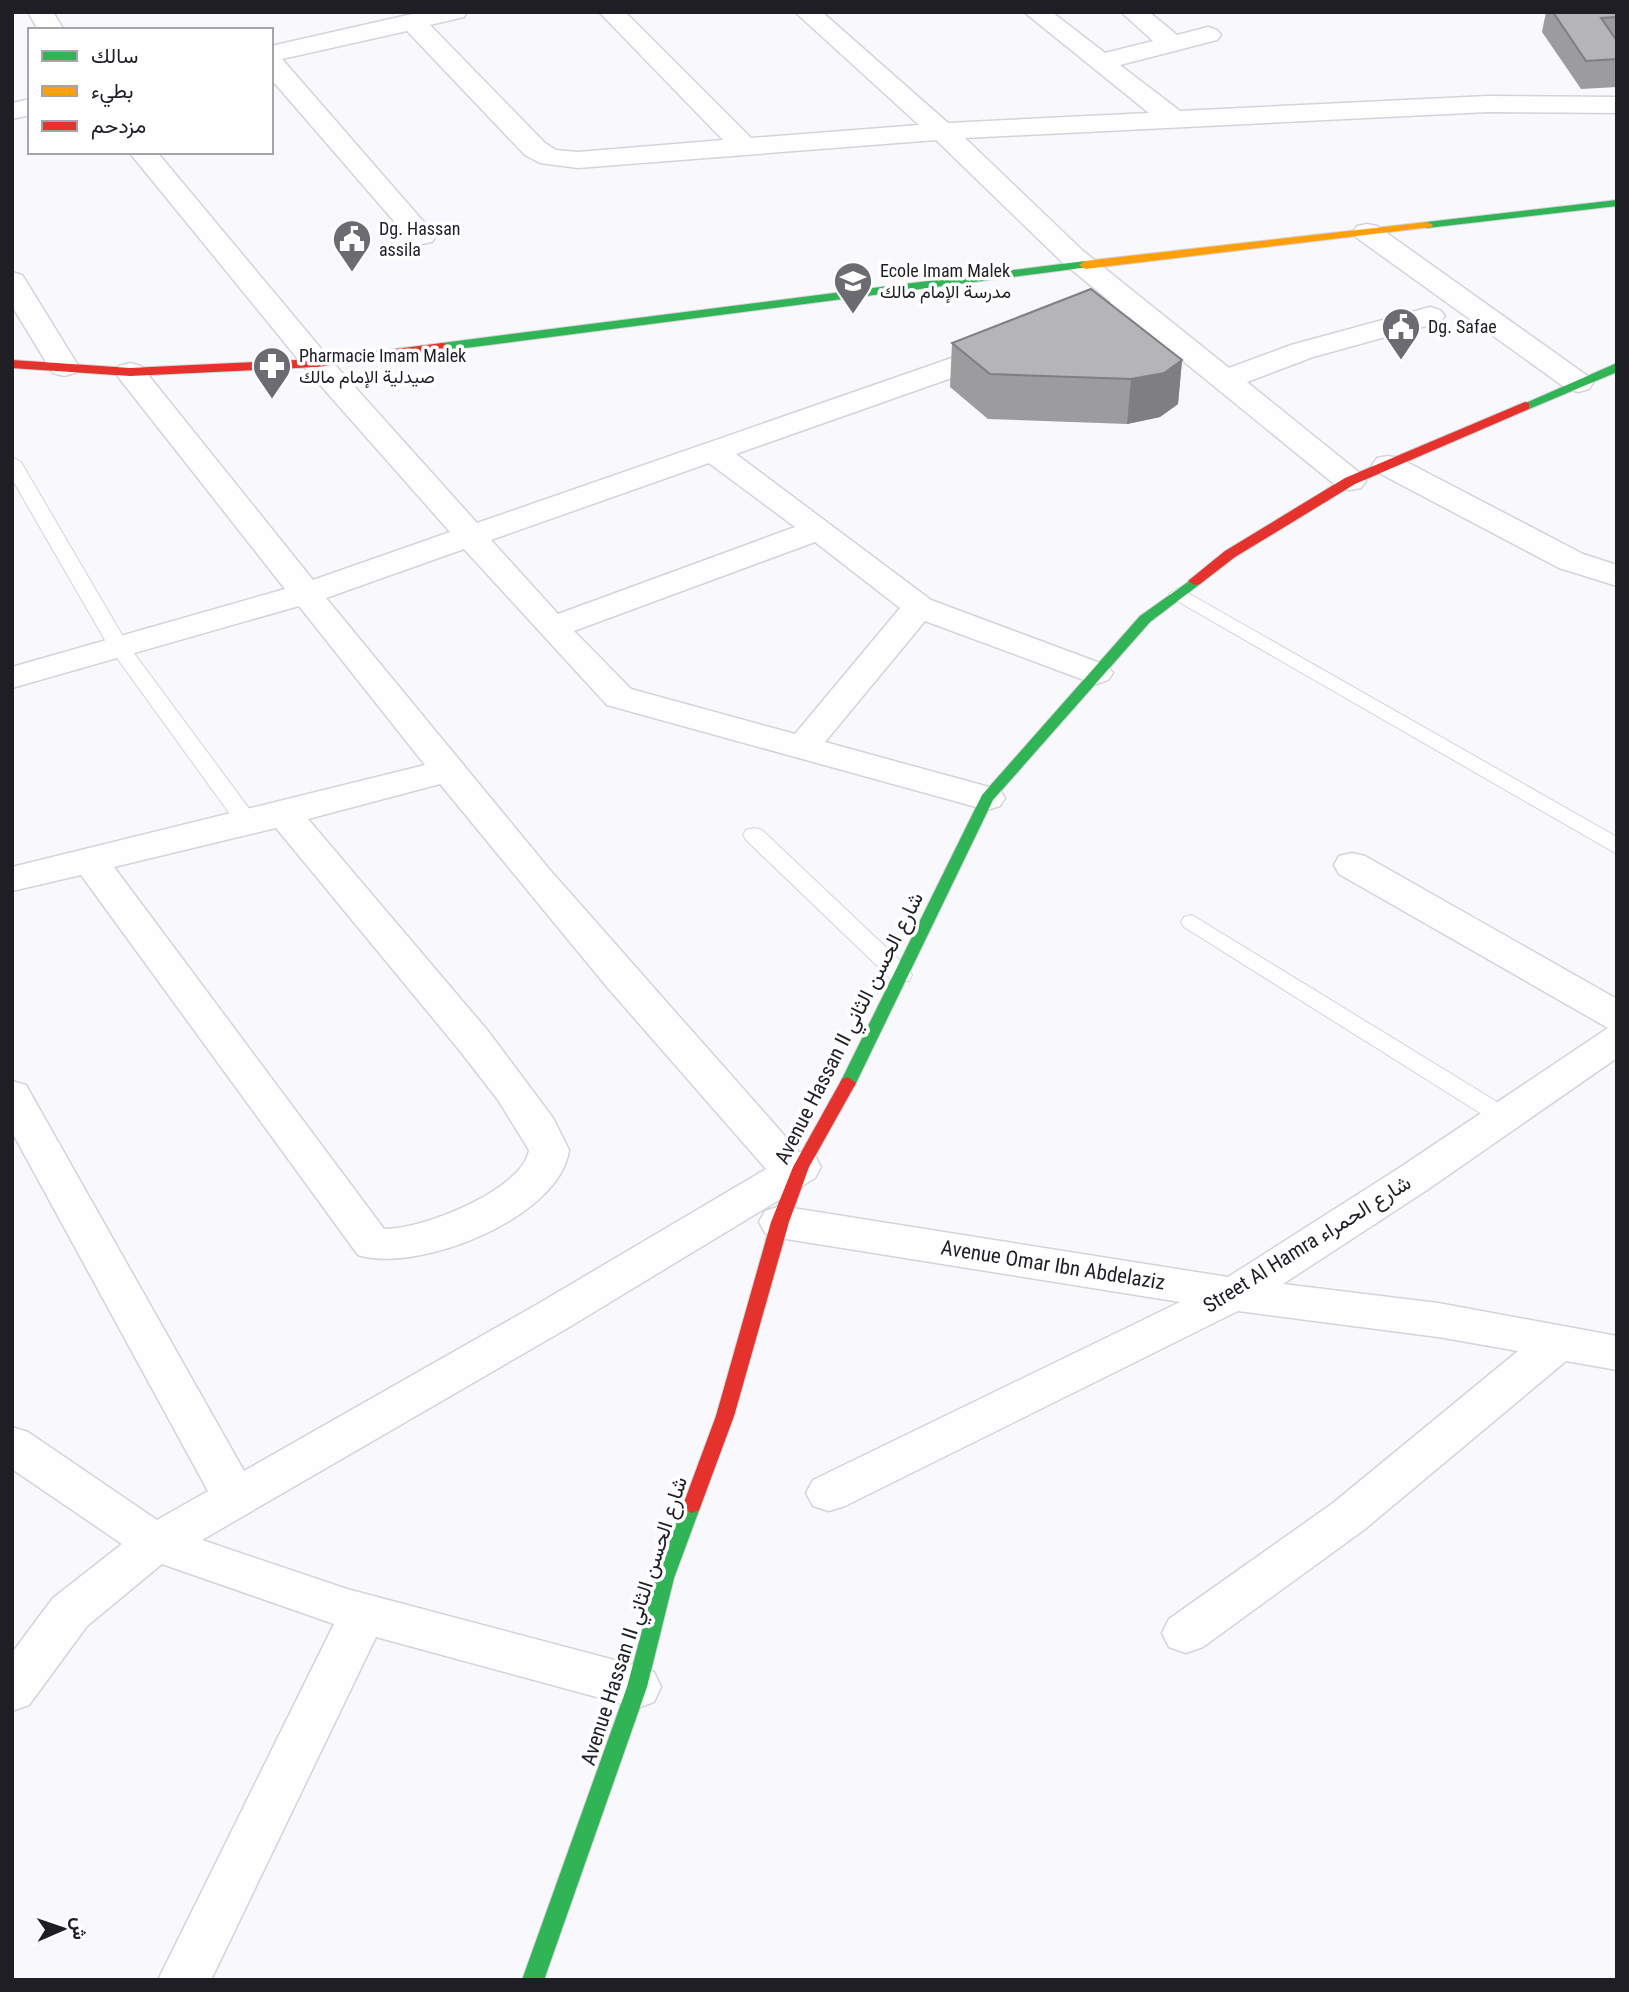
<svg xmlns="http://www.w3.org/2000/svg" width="1629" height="1992" font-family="'Roboto Condensed',Vazirmatn,sans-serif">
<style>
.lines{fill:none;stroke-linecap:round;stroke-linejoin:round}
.lane-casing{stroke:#d4d3d9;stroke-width:2}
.street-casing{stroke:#d4d3d9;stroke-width:3}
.fast-casing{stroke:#d4d3d9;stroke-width:2}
.slow-casing{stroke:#d4d3d9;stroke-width:2}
.jam-casing{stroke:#d4d3d9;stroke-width:2}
.lane{fill:#fefeff;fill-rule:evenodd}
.street{fill:#fefeff;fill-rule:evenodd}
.fast{fill:#30b455;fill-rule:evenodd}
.slow{fill:#ff9f0a;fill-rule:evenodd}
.jam{fill:#e5322d;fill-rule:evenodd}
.wall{fill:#9c9c9f}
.shaded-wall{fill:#7f7f82}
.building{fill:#b5b5b9;stroke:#7f7f82;stroke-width:2}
.labels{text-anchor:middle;stroke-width:7;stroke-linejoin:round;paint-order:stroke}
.far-poi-label{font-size:18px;fill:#1f1e25;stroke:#fff;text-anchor:start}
.street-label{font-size:21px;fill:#1f1e25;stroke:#fff}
</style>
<rect width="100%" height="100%" fill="#f9f9fd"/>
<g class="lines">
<g class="lane-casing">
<path id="lane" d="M 12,457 L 21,462 L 128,645 L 256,818 L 259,823 L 256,828 L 240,828 L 109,647 L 12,479 Z
M 1179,588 L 1617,837 L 1617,854 L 1172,598 L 1169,594 Z
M 754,828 L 762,830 L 909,969 L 912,975 L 909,981 L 893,981 L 746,840 L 743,835 L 746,830 Z
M 1192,915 L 1512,1111 L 1516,1117 L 1512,1123 L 1504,1126 L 1496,1123 L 1184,927 L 1181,922 L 1184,917 Z"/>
</g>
<g class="street-casing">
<path id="street" d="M 28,12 L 53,12 L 64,30 L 38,30 Z
M 421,12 L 467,12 L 464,17 L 430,25 L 545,143 L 556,150 L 578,152 L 723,140 L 599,12 L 625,12 L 751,138 L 919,125 L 795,12 L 822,12 L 948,123 L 1149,113 L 1024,12 L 1052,12 L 1105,53 L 1153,41 L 1121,12 L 1149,12 L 1177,35 L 1208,27 L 1217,30 L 1221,35 L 1217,40 L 1120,65 L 1180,111 L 1488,96 L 1617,97 L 1617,113 L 1488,112 L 965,138 L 1082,250 L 1229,368 L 1291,345 L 1430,307 L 1440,310 L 1445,316 L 1440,322 L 1313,357 L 1247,382 L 1361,474 L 1366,481 L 1361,488 L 1350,490 L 1339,488 L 1128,316 L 1070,335 L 1060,332 L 1055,326 L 1060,320 L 1111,302 L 1062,262 L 936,140 L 578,168 L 540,163 L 525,155 L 407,31 L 282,59 L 436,236 L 432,242 L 422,244 L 412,242 L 271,79 L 271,46 Z
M 30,99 L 30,115 L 12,119 L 12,103 Z
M 129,152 L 157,152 L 328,357 L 477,523 L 989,345 L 1000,342 L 1011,345 L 1015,351 L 1011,357 L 736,454 L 931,600 L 1108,666 L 1113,673 L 1108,680 L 1096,684 L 1084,680 L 925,621 L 825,742 L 1000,790 L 1005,798 L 1000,806 L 987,810 L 607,705 L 464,549 L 326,598 L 550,870 L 799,1152 L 815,1156 L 821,1167 L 815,1178 L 566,1329 L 202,1540 L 347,1589 L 637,1666 L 654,1672 L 661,1687 L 654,1702 L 637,1708 L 376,1637 L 211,1980 L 158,1980 L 334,1624 L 162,1564 L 87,1626 L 29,1705 L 12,1711 L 12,1653 L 53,1598 L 122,1544 L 12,1469 L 12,1427 L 28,1432 L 157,1520 L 208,1491 L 12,1132 L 12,1081 L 26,1085 L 244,1471 L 536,1305 L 766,1169 L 607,987 L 440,784 L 308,819 L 488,1031 L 553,1118 L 569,1150 C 560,1218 417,1274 358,1255 L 81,875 L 12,891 L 12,867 L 425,765 L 299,606 L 12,688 L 12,667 L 285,589 L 119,378 L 115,372 L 119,366 L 130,363 L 141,366 L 313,580 L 450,532 L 306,369 ZM 709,463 L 795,527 L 558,614 L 491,540 ZM 815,542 L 900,608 L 795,734 L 631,689 L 574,631 ZM 276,828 L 460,1051 L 498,1100 L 529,1150 C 523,1190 421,1230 384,1229 L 114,867 Z
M 1367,224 L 1377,226 L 1589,377 L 1593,383 L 1589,389 L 1578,392 L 1567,389 L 1357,238 L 1353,232 L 1357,226 Z
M 12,272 L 22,275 L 26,281 L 79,367 L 75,373 L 64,376 L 53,373 L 49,367 L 12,306 Z
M 1388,456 L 1399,458 L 1583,554 L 1617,565 L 1617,586 L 1559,568 L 1377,472 L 1372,465 L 1377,458 Z
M 1352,853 L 1365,856 L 1617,999 L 1617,1058 L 1427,1190 L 1283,1284 L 1438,1303 L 1617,1336 L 1617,1370 L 1566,1361 L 1365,1529 L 1203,1647 L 1186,1653 L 1169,1647 L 1162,1633 L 1169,1619 L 1333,1503 L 1518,1351 L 1438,1337 L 1238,1311 L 845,1506 L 829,1511 L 813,1506 L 806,1493 L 813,1480 L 1180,1302 L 780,1238 L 765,1233 L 759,1222 L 765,1211 L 780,1206 L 1228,1277 L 1399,1168 L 1608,1028 L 1339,874 L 1334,865 L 1339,856 Z"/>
</g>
<g class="fast-casing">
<path id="fast" d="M 1617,200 L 1617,206 L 1427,228 L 1421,225 L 1427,222 Z
M 1085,261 L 1089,263 L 1089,267 L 442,351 L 436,347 L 442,343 Z
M 1617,363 L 1617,372 L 1529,409 L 1521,409 L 1519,406 Z
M 1195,577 L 1202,581 L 1200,584 L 1150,622 L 993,800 L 856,1083 L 854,1087 L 842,1087 L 840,1083 L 982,795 L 1140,616 Z
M 692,1497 L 699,1500 L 701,1505 L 674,1578 L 647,1687 L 544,1980 L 522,1980 L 627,1687 L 656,1578 L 683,1505 L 685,1500 Z"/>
</g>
<g class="slow-casing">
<path id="slow" d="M 1427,222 L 1433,225 L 1431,227 L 1085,269 L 1079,265 L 1085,261 Z"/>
</g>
<g class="jam-casing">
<path id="jam" d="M 442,343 L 446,344 L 446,350 L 317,367 L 130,376 L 12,368 L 12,360 L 130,368 L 317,359 Z
M 1525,402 L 1529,403 L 1529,409 L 1355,484 L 1235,557 L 1200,584 L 1195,585 L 1188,581 L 1225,551 L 1345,478 Z
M 848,1077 L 856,1083 L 809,1167 L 789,1222 L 734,1416 L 701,1505 L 699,1510 L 692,1513 L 685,1510 L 683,1505 L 716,1416 L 771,1222 L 793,1167 L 842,1079 Z"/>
</g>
<use href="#lane" class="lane"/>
<use href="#street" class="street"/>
<use href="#fast" class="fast"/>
<use href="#slow" class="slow"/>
<use href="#jam" class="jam"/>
</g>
<path class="wall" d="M 1546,12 L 1617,12 L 1617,87 L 1581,89 L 1542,32 Z
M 952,343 L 1182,360 L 1178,404 L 1160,417 L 1127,424 L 988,419 L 950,387 Z"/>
<path class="shaded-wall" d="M 1182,360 L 1178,404 L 1160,417 L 1127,424 L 1131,379 Z"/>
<path class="building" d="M 1553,12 L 1617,12 L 1617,17 L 1601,18 L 1617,41 L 1617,59 L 1586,61 Z
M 1091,289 L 1182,360 L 1164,373 L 1131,379 L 990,374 L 952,343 Z"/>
<defs>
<g id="civic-pin" transform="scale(2.0125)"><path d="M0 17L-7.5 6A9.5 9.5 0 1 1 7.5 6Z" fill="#6b6b71" stroke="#fff"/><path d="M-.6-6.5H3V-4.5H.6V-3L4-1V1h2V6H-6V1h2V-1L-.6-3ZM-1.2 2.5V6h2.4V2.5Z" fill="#fff"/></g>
<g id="school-pin" transform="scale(2.0125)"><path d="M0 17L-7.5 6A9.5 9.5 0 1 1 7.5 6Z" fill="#6b6b71" stroke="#fff"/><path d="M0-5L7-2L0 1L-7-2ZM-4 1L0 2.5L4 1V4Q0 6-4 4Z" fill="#fff"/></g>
<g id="pharmacy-pin" transform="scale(2.0125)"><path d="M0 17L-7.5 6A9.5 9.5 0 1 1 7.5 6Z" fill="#6b6b71" stroke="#fff"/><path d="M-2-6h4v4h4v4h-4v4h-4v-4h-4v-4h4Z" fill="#fff"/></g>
</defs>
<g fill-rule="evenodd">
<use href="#civic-pin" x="352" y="239"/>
<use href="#school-pin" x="853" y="281"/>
<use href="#civic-pin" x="1401" y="327"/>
<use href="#pharmacy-pin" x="272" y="366"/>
</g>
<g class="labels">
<g class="far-poi-label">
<text x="379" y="235">Dg. Hassan<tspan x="379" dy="21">assila</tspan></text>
<text x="880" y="277">Ecole Imam Malek<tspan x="880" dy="21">مدرسة الإمام مالك</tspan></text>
<text x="1428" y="333">Dg. Safae</text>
<text x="299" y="362">Pharmacie Imam Malek<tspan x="299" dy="21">صيدلية الإمام مالك</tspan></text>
</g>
<g class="street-label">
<text transform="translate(849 1028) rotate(-63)" y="7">Avenue Hassan II شارع الحسن الثاني</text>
<text transform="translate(1307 1244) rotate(-32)" y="7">Street Al Hamra شارع الحمراء</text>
<text transform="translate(1053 1265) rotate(9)" y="7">Avenue Omar Ibn Abdelaziz</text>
<text transform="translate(634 1621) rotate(-72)" y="7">Avenue Hassan II شارع الحسن الثاني</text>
</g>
</g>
<rect width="1629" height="1992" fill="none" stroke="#1f1e25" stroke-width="28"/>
<rect x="28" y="28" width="245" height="126" fill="#ffffff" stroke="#a5a5a8" stroke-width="2"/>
<rect x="42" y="51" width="35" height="10" fill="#30b455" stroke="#a5a5a8" stroke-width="2"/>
<text x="91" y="63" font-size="21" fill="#1f1e25">سالك</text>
<rect x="42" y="86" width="35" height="10" fill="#ff9f0a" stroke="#a5a5a8" stroke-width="2"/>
<text x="91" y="98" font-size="21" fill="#1f1e25">بطيء</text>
<rect x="42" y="121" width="35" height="10" fill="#e5322d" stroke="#a5a5a8" stroke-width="2"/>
<text x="91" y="133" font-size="21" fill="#1f1e25">مزدحم</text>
<g transform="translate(63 1929) rotate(88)" stroke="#ffffff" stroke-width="5" paint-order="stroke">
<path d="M0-5L12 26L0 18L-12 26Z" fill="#1f1e25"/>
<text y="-10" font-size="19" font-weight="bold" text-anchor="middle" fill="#1f1e25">ش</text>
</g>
</svg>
